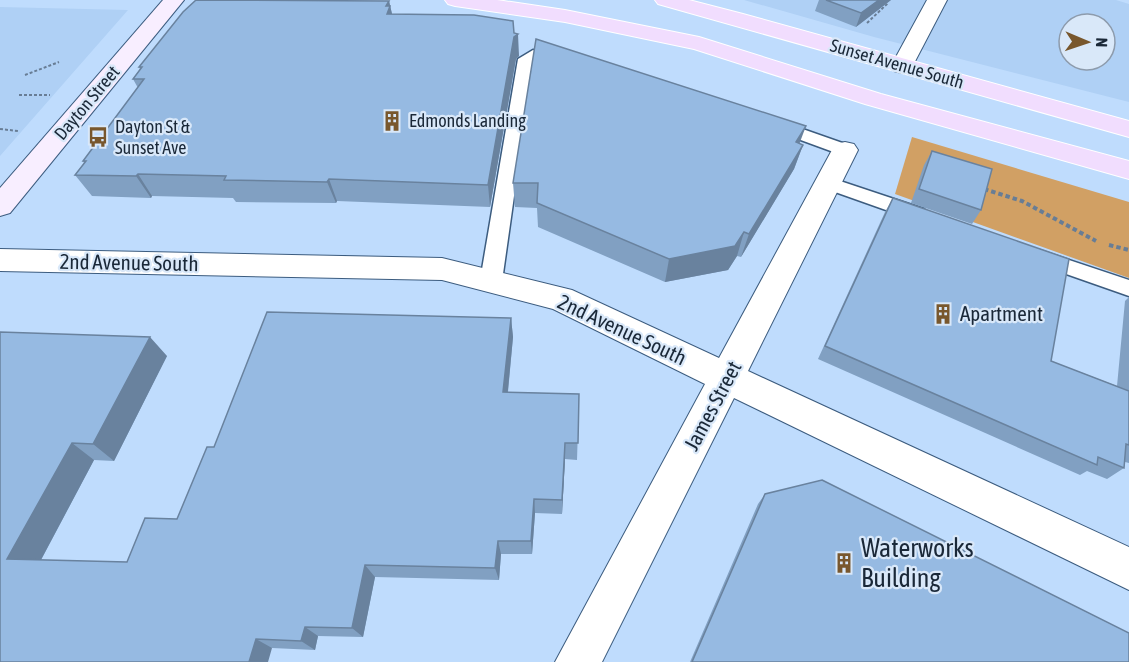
<svg xmlns="http://www.w3.org/2000/svg" width="1129" height="662" font-family="'Asap Condensed',sans-serif">
<style>
.built{fill:#afd0f5;fill-rule:evenodd}
.green{fill:#d1a064}
.lines{fill:none;stroke-linecap:round;stroke-linejoin:round}
.lane-casing{stroke:#3c5c7f;stroke-width:3}
.street-casing{stroke:#3c5c7f;stroke-width:2}
.secondary-casing{stroke:#3c5c7f;stroke-width:2}
.primary-casing{stroke:#fff;stroke-width:2}
.path-far1{stroke:#687d95;stroke-width:2;stroke-dasharray:3 2;stroke-linecap:butt}
.path{stroke:#687d95;stroke-width:4;stroke-dasharray:4.5 3;stroke-linecap:butt}
.lane{fill:#fff;fill-rule:evenodd}
.street{fill:#fff;fill-rule:evenodd}
.secondary{fill:#f8eeff;fill-rule:evenodd}
.primary{fill:#f1ddfe;fill-rule:evenodd}
.wall{fill:#81a0c2}
.shaded-wall{fill:#69829e}
.building{fill:#96bae2;stroke:#69829e;stroke-width:1.5}
.labels{text-anchor:middle;stroke-width:4.5;stroke-linejoin:round;paint-order:stroke}
.far-street-label{font-size:18px;fill:#1a2838;stroke:#d9e8f9}
.far-poi-label{font-size:18px;fill:#1a2838;stroke:#d9e8f9;text-anchor:start}
.street-label{font-size:21px;fill:#1a2838;stroke:#d9e8f9}
.poi-label{font-size:21px;fill:#1a2838;stroke:#d9e8f9;text-anchor:start}
.near-poi-label{font-size:26px;fill:#1a2838;stroke:#d9e8f9;text-anchor:start}
</style>
<rect width="100%" height="100%" fill="#bfdcfd"/>
<path class="built" d="M 744,0 L 1116,0 L 1129,4 L 1129,102 L 874,37 ZM 1069,24 L 1105,24 L 1105,60 L 1069,60 Z
M 0,7 L 128,10 L 0,156 Z"/>
<path class="green" d="M 912,137 L 1129,202 L 1129,278 L 895,194 Z"/>
<g class="lines">
<g class="lane-casing">
<path id="lane" d="M 533,50 L 566,59 L 569,62 L 561,67 L 533,61 L 502,281 L 498,287 L 491,289 L 484,287 L 480,281 L 518,59 Z
M 774,119 L 851,146 L 854,150 L 851,154 L 839,154 L 768,128 L 766,124 L 768,120 Z
M 828,177 L 924,209 L 927,214 L 924,219 L 917,221 L 821,187 L 819,183 L 821,179 Z
M 1039,250 L 1129,280 L 1129,296 L 1032,262 L 1029,257 L 1032,252 Z"/>
</g>
<g class="street-casing">
<path id="street" d="M 927,0 L 947,0 L 910,71 L 902,73 L 894,71 L 891,66 Z
M 845,142 L 854,144 L 858,150 L 748,371 L 1129,547 L 1129,590 L 734,398 L 602,662 L 555,662 L 705,384 L 553,309 L 442,280 L 0,271 L 0,249 L 442,258 L 572,290 L 719,358 L 832,150 L 836,144 Z"/>
</g>
<g class="secondary-casing">
<path id="secondary" d="M 163,0 L 184,0 L 10,213 L 0,216 L 0,188 Z"/>
</g>
<g class="primary-casing">
<path id="primary" d="M 445,0 L 497,0 L 565,10 L 699,37 L 881,94 L 1129,161 L 1129,179 L 865,104 L 694,49 L 565,22 L 455,6 L 448,4 Z
M 655,0 L 689,0 L 743,14 L 1129,121 L 1129,137 L 658,4 Z"/>
</g>
<path class="path-far1" d="M 867,23 L 888,3
M 25,75 L 59,62
M 19,95 L 50,95
M 0,129 L 18,131"/>
<path class="path" d="M 984,189 L 1022,201 L 1096,241
M 1109,245 L 1129,250"/>
<use href="#lane" class="lane"/>
<use href="#street" class="street"/>
<use href="#secondary" class="secondary"/>
<use href="#primary" class="primary"/>
</g>
<path class="wall" d="M 819,0 L 891,0 L 856,27 L 815,11 Z
M 389,1 L 392,14 L 514,33 L 519,56 L 516,59 L 490,207 L 337,201 L 336,203 L 236,202 L 233,198 L 152,196 L 151,198 L 92,196 L 75,175 L 84,163 L 83,161 L 138,88 L 133,79 L 140,69 L 139,67 Z
M 799,144 L 803,145 L 794,169 L 741,257 L 737,256 L 728,270 L 665,282 L 538,227 L 537,208 L 515,207 L 513,183 Z
M 932,151 L 981,210 L 972,224 L 911,203 L 924,165 Z
M 893,198 L 1051,361 L 1117,386 L 1125,301 L 1129,297 L 1129,463 L 1125,462 L 1124,468 L 1107,479 L 1087,471 L 1080,475 L 818,359 L 885,212 Z
M 511,318 L 513,337 L 508,392 L 579,394 L 577,460 L 565,459 L 562,514 L 535,513 L 532,554 L 501,554 L 499,580 L 375,577 L 363,637 L 318,636 L 315,650 L 272,648 L 0,662 L 0,332 L 167,356 L 114,461 L 94,460 L 41,560 L 127,562 L 177,519 L 214,447 Z
M 765,494 L 1129,662 L 690,662 L 758,504 Z"/>
<path class="shaded-wall" d="M 879,0 L 891,0 L 856,27 L 861,13 Z
M 389,1 L 395,27 L 392,35 L 386,6 Z
M 518,34 L 519,56 L 516,59 L 490,207 L 488,185 L 514,37 Z
M 806,126 L 797,150 L 796,142 Z
M 803,145 L 794,169 L 741,257 L 749,234 Z
M 138,174 L 152,196 L 151,198 L 136,176 Z
M 329,179 L 337,201 L 336,203 L 327,182 Z
M 744,232 L 737,256 L 728,270 L 665,282 L 669,259 Z
M 511,318 L 513,337 L 506,410 L 503,392 Z
M 150,337 L 167,356 L 114,461 L 93,444 Z
M 72,443 L 94,460 L 35,571 L 7,559 Z
M 565,443 L 565,459 L 562,514 L 562,500 Z
M 534,499 L 535,513 L 532,554 L 531,541 Z
M 498,541 L 501,554 L 499,580 L 495,568 Z
M 365,565 L 375,577 L 363,637 L 352,628 Z
M 305,627 L 318,636 L 315,650 L 301,641 Z
M 256,639 L 272,648 L 268,662 L 249,662 Z"/>
<path class="building" d="M 196,0 L 389,1 L 386,6 L 390,6 L 387,14 L 474,15 L 513,21 L 514,33 L 518,34 L 514,37 L 488,185 L 329,179 L 327,182 L 224,180 L 226,176 L 138,174 L 136,176 L 75,175 L 86,161 L 83,161 L 144,79 L 133,79 L 142,67 L 139,67 L 183,12 Z
M 826,0 L 879,0 L 861,13 Z
M 536,39 L 806,126 L 796,142 L 803,145 L 749,234 L 744,232 L 735,246 L 669,259 L 537,203 L 538,183 L 513,183 Z
M 932,151 L 992,169 L 981,210 L 919,189 Z
M 893,198 L 1069,259 L 1051,361 L 1129,391 L 1129,445 L 1126,444 L 1124,468 L 1098,457 L 1097,465 L 825,346 Z
M 267,312 L 511,318 L 503,392 L 579,394 L 578,443 L 565,443 L 562,500 L 534,499 L 531,541 L 498,541 L 495,568 L 365,565 L 352,628 L 305,627 L 301,641 L 256,639 L 249,662 L 0,662 L 0,332 L 150,337 L 93,444 L 72,443 L 7,559 L 127,562 L 145,518 L 177,519 L 207,447 L 214,447 Z
M 822,480 L 1129,633 L 1129,662 L 692,662 L 765,494 Z"/>
<defs>
<g id="building-bare" transform="scale(1.62)"><path d="M-4-6H4V6H1V3H-1V6H-4ZM-2.5-4.3h1.7v1.8h-1.7ZM.8-4.3h1.7v1.8H.8ZM-2.5-1h1.7V.8h-1.7ZM.8-1h1.7V.8H.8Z" fill="#78572d" stroke="#d9e8f9" stroke-width="2.5" paint-order="stroke"/></g>
<g id="bus-bare" transform="scale(1.62)"><path d="M-5-6H5V4H4V6H2V4H-2V6H-4V4H-5ZM-3.5-4V0h7V-4ZM-3.5 1.2v1.5H-2V1.2ZM2 1.2v1.5H3.5V1.2Z" fill="#78572d" stroke="#d9e8f9" stroke-width="2.5" paint-order="stroke"/></g>
</defs>
<g fill-rule="evenodd">
<use href="#building-bare" x="392" y="121"/>
<use href="#bus-bare" x="98" y="137"/>
<use href="#building-bare" x="943" y="314"/>
<use href="#building-bare" x="844" y="563"/>
</g>
<g class="labels">
<g class="far-street-label">
<text transform="translate(897 64) rotate(16)" y="6">Sunset Avenue South</text>
<text transform="translate(87 103) rotate(-50)" y="6">Dayton Street</text>
</g>
<g class="far-poi-label">
<text x="409" y="127">Edmonds Landing</text>
<text x="115" y="133">Dayton St &amp;<tspan x="115" dy="21">Sunset Ave</tspan></text>
</g>
<g class="street-label">
<text transform="translate(129 263) rotate(1)" y="7">2nd Avenue South</text>
<text transform="translate(622 330) rotate(25)" y="7">2nd Avenue South</text>
<text transform="translate(713 406) rotate(-62)" y="7">James Street</text>
</g>
<g class="poi-label">
<text x="960" y="321">Apartment</text>
</g>
<g class="near-poi-label">
<text x="861" y="557">Waterworks<tspan x="861" dy="30">Building</tspan></text>
</g>
</g>
<g transform="translate(1087 42) rotate(92)"><circle r="28" fill="#d9e8f9" stroke="#8d9bac" stroke-width="1.5"/>
<path d="M0-4.5L10 22L0 15L-10 22Z" fill="#78572d"/>
<text y="-9" font-size="16" font-weight="bold" text-anchor="middle" fill="#1a2838">N</text>
</g>
</svg>
